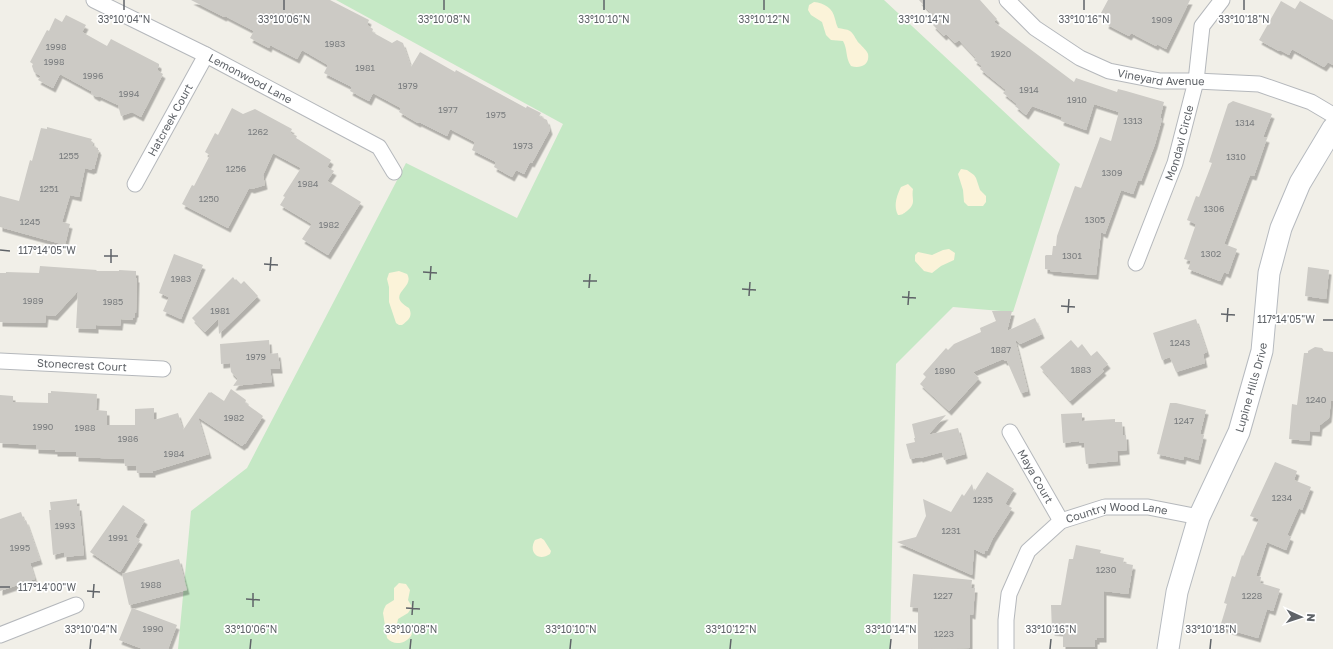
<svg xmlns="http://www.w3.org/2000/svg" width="1333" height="649" font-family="'Golos Text',sans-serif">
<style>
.green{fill:#c5e8c5}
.sand{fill:#fbf3d9}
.building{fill:#cccac5;filter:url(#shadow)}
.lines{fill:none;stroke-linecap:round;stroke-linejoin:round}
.street-casing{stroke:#b5b8bc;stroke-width:17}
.secondary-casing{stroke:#b6babf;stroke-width:23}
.street{stroke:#fff;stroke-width:15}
.secondary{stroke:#fff;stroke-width:21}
.ticks{fill:none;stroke:#5f6368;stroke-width:1.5}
.labels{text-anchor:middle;stroke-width:3.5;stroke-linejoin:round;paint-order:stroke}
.number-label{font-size:9px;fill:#7a7d7f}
.street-label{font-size:11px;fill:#5f6368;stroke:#fff}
.ticks-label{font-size:10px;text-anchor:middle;fill:#5f6368;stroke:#fff;stroke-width:3.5;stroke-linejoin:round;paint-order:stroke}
</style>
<defs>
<filter id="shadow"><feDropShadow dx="2.5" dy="4.5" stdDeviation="0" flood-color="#0004"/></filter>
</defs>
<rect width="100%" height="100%" fill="#f1efe8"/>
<path class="green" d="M 336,0 L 884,0 L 1060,164 L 1013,312 L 953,307 L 896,364 L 890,649 L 178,649 L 191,511 L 247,468 L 406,163 L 517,218 L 563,124 Z"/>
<path class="sand" d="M 814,2 C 824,3 833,8 835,19 C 836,22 836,24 838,28 C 842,29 847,29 850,31 C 855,35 856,41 860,44 C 863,48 866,49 868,54 C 870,65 860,69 851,66 C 845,57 848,50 843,41 L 831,40 L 826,35 L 822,22 L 811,15 L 808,10 L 809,5 Z
M 961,169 L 967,170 L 974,175 L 976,178 L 980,190 L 986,196 L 986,202 L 983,206 L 968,206 L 964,202 L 963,190 L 958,174 Z
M 908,184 L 913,189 C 911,199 917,203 907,211 C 903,214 902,215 898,215 C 893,206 897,195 901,187 Z
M 949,249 L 955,253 L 954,260 L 941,266 L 932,273 L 924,271 L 915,261 L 915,255 L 918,252 L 932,255 L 943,250 Z
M 399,271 L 407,274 C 416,288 384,294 409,308 C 413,316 409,320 402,325 L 399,325 L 396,323 L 389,302 L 389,287 L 387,279 L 389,273 Z
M 541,538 L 544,540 L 551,551 L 550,554 C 538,562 528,552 535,540 Z
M 399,583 L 406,584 L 410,590 L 408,600 L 412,607 L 408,613 L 398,619 L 397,624 L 400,626 L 408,625 L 410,627 L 412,634 C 408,643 394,647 387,638 L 383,613 L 384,609 L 386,605 L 394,600 L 394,588 Z"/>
<path class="building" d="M 191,0 L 330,0 L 369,20 L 367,25 L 373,29 L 372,32 L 392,43 L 397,40 L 403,43 L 411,67 L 420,52 L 455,72 L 456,70 L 526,108 L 527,106 L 541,113 L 539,116 L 547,120 L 550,130 L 532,163 L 530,162 L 524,174 L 516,170 L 512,177 L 494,167 L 496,162 L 472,150 L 475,142 L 450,129 L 447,136 L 419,122 L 418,123 L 399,112 L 401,108 L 373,93 L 369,101 L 350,91 L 352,87 L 324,73 L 328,65 L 302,50 L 297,59 L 270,45 L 269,48 L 250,38 L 254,31 L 225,16 L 224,17 Z
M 919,0 L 980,0 L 997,19 L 994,22 L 1074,82 L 1076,78 L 1117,92 L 1118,89 L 1126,91 L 1164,102 L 1160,118 L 1162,119 L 1155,144 L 1141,181 L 1138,180 L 1133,194 L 1121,190 L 1105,234 L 1101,232 L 1096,275 L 1050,271 L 1051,270 L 1045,269 L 1045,256 L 1046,255 L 1052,255 L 1053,246 L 1056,246 L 1057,236 L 1075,186 L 1081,188 L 1100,137 L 1111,141 L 1119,112 L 1094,104 L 1086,130 L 1061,121 L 1062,117 L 1032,106 L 1026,115 L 1015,106 L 1017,104 L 1003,93 L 1006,90 L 980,69 L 982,66 L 974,60 L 976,58 L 959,40 L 955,43 L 946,34 L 944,36 L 933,25 L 938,21 Z
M 1108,0 L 1190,0 L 1166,49 L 1157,44 L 1156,46 L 1131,33 L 1129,36 L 1106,24 L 1109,17 L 1101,13 Z
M 1281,1 L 1295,9 L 1300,1 L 1333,20 L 1333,65 L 1328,62 L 1324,67 L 1292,49 L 1289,55 L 1280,50 L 1279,51 L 1259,40 Z
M 66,15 L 86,25 L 82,32 L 107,46 L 111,39 L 159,64 L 159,66 L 157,70 L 163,74 L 141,117 L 132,112 L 121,116 L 118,105 L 99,96 L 97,97 L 92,94 L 91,91 L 60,74 L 53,88 L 38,80 L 41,76 L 34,72 L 32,66 L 33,64 L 30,62 L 47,30 L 49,31 L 55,18 L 62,22 Z
M 1233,101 L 1272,114 L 1263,137 L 1267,138 L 1254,176 L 1250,175 L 1224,244 L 1237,249 L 1228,274 L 1224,272 L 1220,281 L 1188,269 L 1191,261 L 1184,259 L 1196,224 L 1187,220 L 1196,196 L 1199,197 L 1212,163 L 1209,162 L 1228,104 Z
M 232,108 L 243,114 L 255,109 L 292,129 L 290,133 L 297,136 L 296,138 L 331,160 L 327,167 L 334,171 L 327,181 L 361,202 L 328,255 L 302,239 L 312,224 L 280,205 L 285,197 L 283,196 L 301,168 L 273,153 L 263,175 L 265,185 L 252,189 L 249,188 L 228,228 L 182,204 L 192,185 L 194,186 L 210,155 L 205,152 L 215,133 L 218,135 Z
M 47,127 L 92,139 L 91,141 L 93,142 L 92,146 L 98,148 L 98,150 L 99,150 L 94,169 L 92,169 L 92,170 L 85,168 L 79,197 L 70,195 L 62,222 L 70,224 L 65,245 L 0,227 L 0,196 L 19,201 L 30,160 L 32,161 L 41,128 L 47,129 Z
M 174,254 L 203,265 L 181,319 L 163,311 L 169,297 L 159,293 Z
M 40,266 L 97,270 L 96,271 L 119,271 L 119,270 L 136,271 L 136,278 L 137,278 L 136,313 L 135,313 L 134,318 L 133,318 L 133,320 L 121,319 L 120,326 L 96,325 L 96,329 L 76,328 L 78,291 L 55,316 L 46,315 L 45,323 L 0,322 L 0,273 L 6,273 L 6,272 L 39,273 Z
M 1308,267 L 1329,270 L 1326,299 L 1305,296 Z
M 233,277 L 235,280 L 236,279 L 241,284 L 244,281 L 258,296 L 219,334 L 218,319 L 205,332 L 192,318 Z
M 992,311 L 1012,311 L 1007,331 L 1035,318 L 1042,334 L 1020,344 L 1015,339 L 1028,391 L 1021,393 L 1007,361 L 1005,361 L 1003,359 L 973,372 L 979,378 L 949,411 L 920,384 L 926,377 L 923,374 L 946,348 L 948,350 L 954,344 L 981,332 L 980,328 L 996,321 Z
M 1196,319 L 1207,352 L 1203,354 L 1205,363 L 1176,372 L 1170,357 L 1162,360 L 1153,333 Z
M 269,340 L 270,354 L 278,353 L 280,369 L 270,369 L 272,382 L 233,386 L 238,379 L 231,372 L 230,363 L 221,364 L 220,344 Z
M 1071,340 L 1078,348 L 1082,344 L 1091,356 L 1097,351 L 1108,364 L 1102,369 L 1104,371 L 1070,401 L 1040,367 Z
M 1315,347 L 1322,348 L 1324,351 L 1333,352 L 1333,401 L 1331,401 L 1329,418 L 1320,425 L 1319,432 L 1310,431 L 1309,441 L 1289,439 L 1292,404 L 1297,405 L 1304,353 L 1308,353 L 1308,351 Z
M 231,389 L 246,400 L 245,403 L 263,416 L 245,444 L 244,444 L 242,446 L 198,417 L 209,454 L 153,471 L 153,473 L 137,473 L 136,466 L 125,466 L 124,459 L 76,457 L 76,452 L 55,452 L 55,450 L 36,449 L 36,445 L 0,443 L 0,395 L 13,396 L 13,402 L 48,403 L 48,393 L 51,393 L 51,391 L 97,394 L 96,410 L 107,411 L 107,425 L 135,425 L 135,409 L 154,408 L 154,420 L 178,413 L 183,430 L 209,392 L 210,393 L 211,392 L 224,401 Z
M 1170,403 L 1176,403 L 1206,410 L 1200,434 L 1204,435 L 1198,460 L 1184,456 L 1183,460 L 1157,454 Z
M 1082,413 L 1082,421 L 1115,419 L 1115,422 L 1122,422 L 1123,435 L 1126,435 L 1127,450 L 1117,451 L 1118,461 L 1086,464 L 1084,443 L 1079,443 L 1079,441 L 1063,443 L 1061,414 Z
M 946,415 L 928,435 L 958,428 L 965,454 L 944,460 L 942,452 L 920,458 L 920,457 L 910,459 L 906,444 L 915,442 L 914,438 L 915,438 L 912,424 Z
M 1275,462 L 1297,471 L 1294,480 L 1311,487 L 1302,510 L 1299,508 L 1287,535 L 1291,537 L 1286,550 L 1267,542 L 1256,576 L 1261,577 L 1260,583 L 1280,589 L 1273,611 L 1267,609 L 1258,638 L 1220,627 L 1227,604 L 1224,603 L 1232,576 L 1235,577 L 1242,555 L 1243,556 L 1259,519 L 1250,516 Z
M 987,472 L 1014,489 L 1005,504 L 1012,508 L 993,538 L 987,551 L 985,551 L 984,554 L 974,549 L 972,575 L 897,542 L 916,537 L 926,516 L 923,499 L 951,512 L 962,494 L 964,496 L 972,484 L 974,492 Z
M 77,499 L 77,506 L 79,506 L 84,555 L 64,557 L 64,552 L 53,555 L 49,510 L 51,510 L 50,502 Z
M 123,505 L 145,520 L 135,537 L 140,540 L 120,572 L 90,552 Z
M 21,512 L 24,521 L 26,520 L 40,560 L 30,563 L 35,579 L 0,591 L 0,519 Z
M 1076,545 L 1101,550 L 1100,553 L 1124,558 L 1123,563 L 1133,565 L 1128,594 L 1104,591 L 1104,638 L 1097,638 L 1097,640 L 1095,640 L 1095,647 L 1063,647 L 1063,632 L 1052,631 L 1051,605 L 1061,605 L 1069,559 L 1073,559 Z
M 179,559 L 187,590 L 129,605 L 122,574 Z
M 913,574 L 972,580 L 971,588 L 975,588 L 973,615 L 970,614 L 970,648 L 918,649 L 918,608 L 910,607 Z
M 132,608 L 177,625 L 168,649 L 143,649 L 119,640 Z"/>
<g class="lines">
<g class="street-casing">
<g id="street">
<path id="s1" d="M 94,0 L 206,55 L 379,147 L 394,172"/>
<path id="s2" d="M 1007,0 L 1035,28 L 1080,58 L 1109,71 L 1160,81 L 1196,81 L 1259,84 L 1311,102 L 1333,115"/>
<path id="s3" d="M 135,184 L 206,55"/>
<path id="s4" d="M 1136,263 L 1175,163 L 1196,81 L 1202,26 L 1222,0"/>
<path id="s5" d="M 0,361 L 163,369"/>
<path id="s6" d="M 1010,432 L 1061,521"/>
<path d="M 0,635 L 76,605"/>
<path id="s7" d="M 1006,649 L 1006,620 L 1009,594 L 1028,551 L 1061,521 L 1105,507 L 1148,507 L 1199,517"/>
</g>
</g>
<g class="secondary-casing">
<g id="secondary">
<path id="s8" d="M 1168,649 L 1177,592 L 1199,517 L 1239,432 L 1262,351 L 1269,273 L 1281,228 L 1300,183 L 1333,128"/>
</g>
</g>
<use href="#street" class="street"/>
<use href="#secondary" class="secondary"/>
</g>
<path class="ticks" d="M 124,10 L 124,0M 284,10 L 284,0M 444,10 L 444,0M 604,10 L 604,0M 764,10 L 764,0M 924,10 L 924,0M 1084,10 L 1084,0M 1244,10 L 1244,0M 0,250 L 10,251M 104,256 L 118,256M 111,263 L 111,249M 264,264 L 278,265M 270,271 L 271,257M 423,272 L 437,273M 430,280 L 431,266M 583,281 L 597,281M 589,288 L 590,274M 742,289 L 756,290M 749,296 L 750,282M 902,297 L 916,298M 908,305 L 909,291M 1061,306 L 1075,307M 1068,313 L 1069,299M 1221,314 L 1235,315M 1323,320 L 1333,320M 1227,322 L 1228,308M 0,587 L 10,587M 87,591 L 100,592M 93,598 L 94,584M 246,599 L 260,600M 253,607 L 253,593M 406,608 L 420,609M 412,615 L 413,601M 90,649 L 91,639M 250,649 L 251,639M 410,649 L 411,639M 570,649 L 571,639M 730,649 L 731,639M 890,649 L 891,639M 1050,649 L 1051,639M 1210,649 L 1211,639"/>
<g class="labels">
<g class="number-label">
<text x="1162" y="23">1909</text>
<text x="335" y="47">1983</text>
<text x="56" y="50">1998</text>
<text x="1001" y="57">1920</text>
<text x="54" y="65">1998</text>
<text x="365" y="71">1981</text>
<text x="93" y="79">1996</text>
<text x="408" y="89">1979</text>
<text x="1029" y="93">1914</text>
<text x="129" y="97">1994</text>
<text x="1077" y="103">1910</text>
<text x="448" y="113">1977</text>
<text x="496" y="118">1975</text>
<text x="1133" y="124">1313</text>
<text x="1245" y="126">1314</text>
<text x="258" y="135">1262</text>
<text x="523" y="149">1973</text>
<text x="69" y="159">1255</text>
<text x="1236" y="160">1310</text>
<text x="236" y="172">1256</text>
<text x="1112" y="176">1309</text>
<text x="308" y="187">1984</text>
<text x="49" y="192">1251</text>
<text x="209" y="202">1250</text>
<text x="1214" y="212">1306</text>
<text x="1095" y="223">1305</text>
<text x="30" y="225">1245</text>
<text x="329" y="228">1982</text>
<text x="1211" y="257">1302</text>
<text x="1072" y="259">1301</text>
<text x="181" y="282">1983</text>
<text x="33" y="304">1989</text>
<text x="113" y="305">1985</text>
<text x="220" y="314">1981</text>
<text x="1180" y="346">1243</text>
<text x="1001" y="353">1887</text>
<text x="256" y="360">1979</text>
<text x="1081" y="373">1883</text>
<text x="945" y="374">1890</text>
<text x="1316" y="403">1240</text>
<text x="234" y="421">1982</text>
<text x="1184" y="424">1247</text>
<text x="43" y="430">1990</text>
<text x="85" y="431">1988</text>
<text x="128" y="442">1986</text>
<text x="174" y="457">1984</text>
<text x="1282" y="501">1234</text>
<text x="983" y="503">1235</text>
<text x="65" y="529">1993</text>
<text x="951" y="534">1231</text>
<text x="118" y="541">1991</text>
<text x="20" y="551">1995</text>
<text x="1106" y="573">1230</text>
<text x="151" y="588">1988</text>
<text x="943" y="599">1227</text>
<text x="1252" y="599">1228</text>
<text x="153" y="632">1990</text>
<text x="944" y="637">1223</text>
</g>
<g class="street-label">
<text dy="4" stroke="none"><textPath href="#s2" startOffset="178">Vineyard Avenue</textPath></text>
<text dy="4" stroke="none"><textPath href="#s1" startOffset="175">Lemonwood Lane</textPath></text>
<text dy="4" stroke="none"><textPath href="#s3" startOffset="73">Hatcreek Court</textPath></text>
<text dy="4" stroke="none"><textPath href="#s4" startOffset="128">Mondavi Circle</textPath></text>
<text dy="4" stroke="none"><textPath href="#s5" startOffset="82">Stonecrest Court</textPath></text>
<text dy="4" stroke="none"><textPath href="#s8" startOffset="276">Lupine Hills Drive</textPath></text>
<text dy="4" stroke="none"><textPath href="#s6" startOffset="51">Maya Court</textPath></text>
<text dy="4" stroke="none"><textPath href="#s7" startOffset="204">Country Wood Lane</textPath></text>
</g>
</g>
<g class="ticks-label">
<text x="124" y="23">33°10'04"N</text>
<text x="284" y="23">33°10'06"N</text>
<text x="444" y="23">33°10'08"N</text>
<text x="604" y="23">33°10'10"N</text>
<text x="764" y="23">33°10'12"N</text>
<text x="924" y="23">33°10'14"N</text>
<text x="1084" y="23">33°10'16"N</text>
<text x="1244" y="23">33°10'18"N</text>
<text x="47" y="254">117°14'05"W</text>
<text x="1286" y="323">117°14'05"W</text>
<text x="47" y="591">117°14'00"W</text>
<text x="91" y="633">33°10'04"N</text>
<text x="251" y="633">33°10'06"N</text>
<text x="411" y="633">33°10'08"N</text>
<text x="571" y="633">33°10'10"N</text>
<text x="731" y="633">33°10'12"N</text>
<text x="891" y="633">33°10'14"N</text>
<text x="1051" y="633">33°10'16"N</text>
<text x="1211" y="633">33°10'18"N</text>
</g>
<g transform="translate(1301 617) rotate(93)" stroke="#ffffff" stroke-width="3" paint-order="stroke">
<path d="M0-3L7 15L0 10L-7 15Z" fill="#5f6368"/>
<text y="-6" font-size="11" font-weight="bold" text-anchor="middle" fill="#5f6368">N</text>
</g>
</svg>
